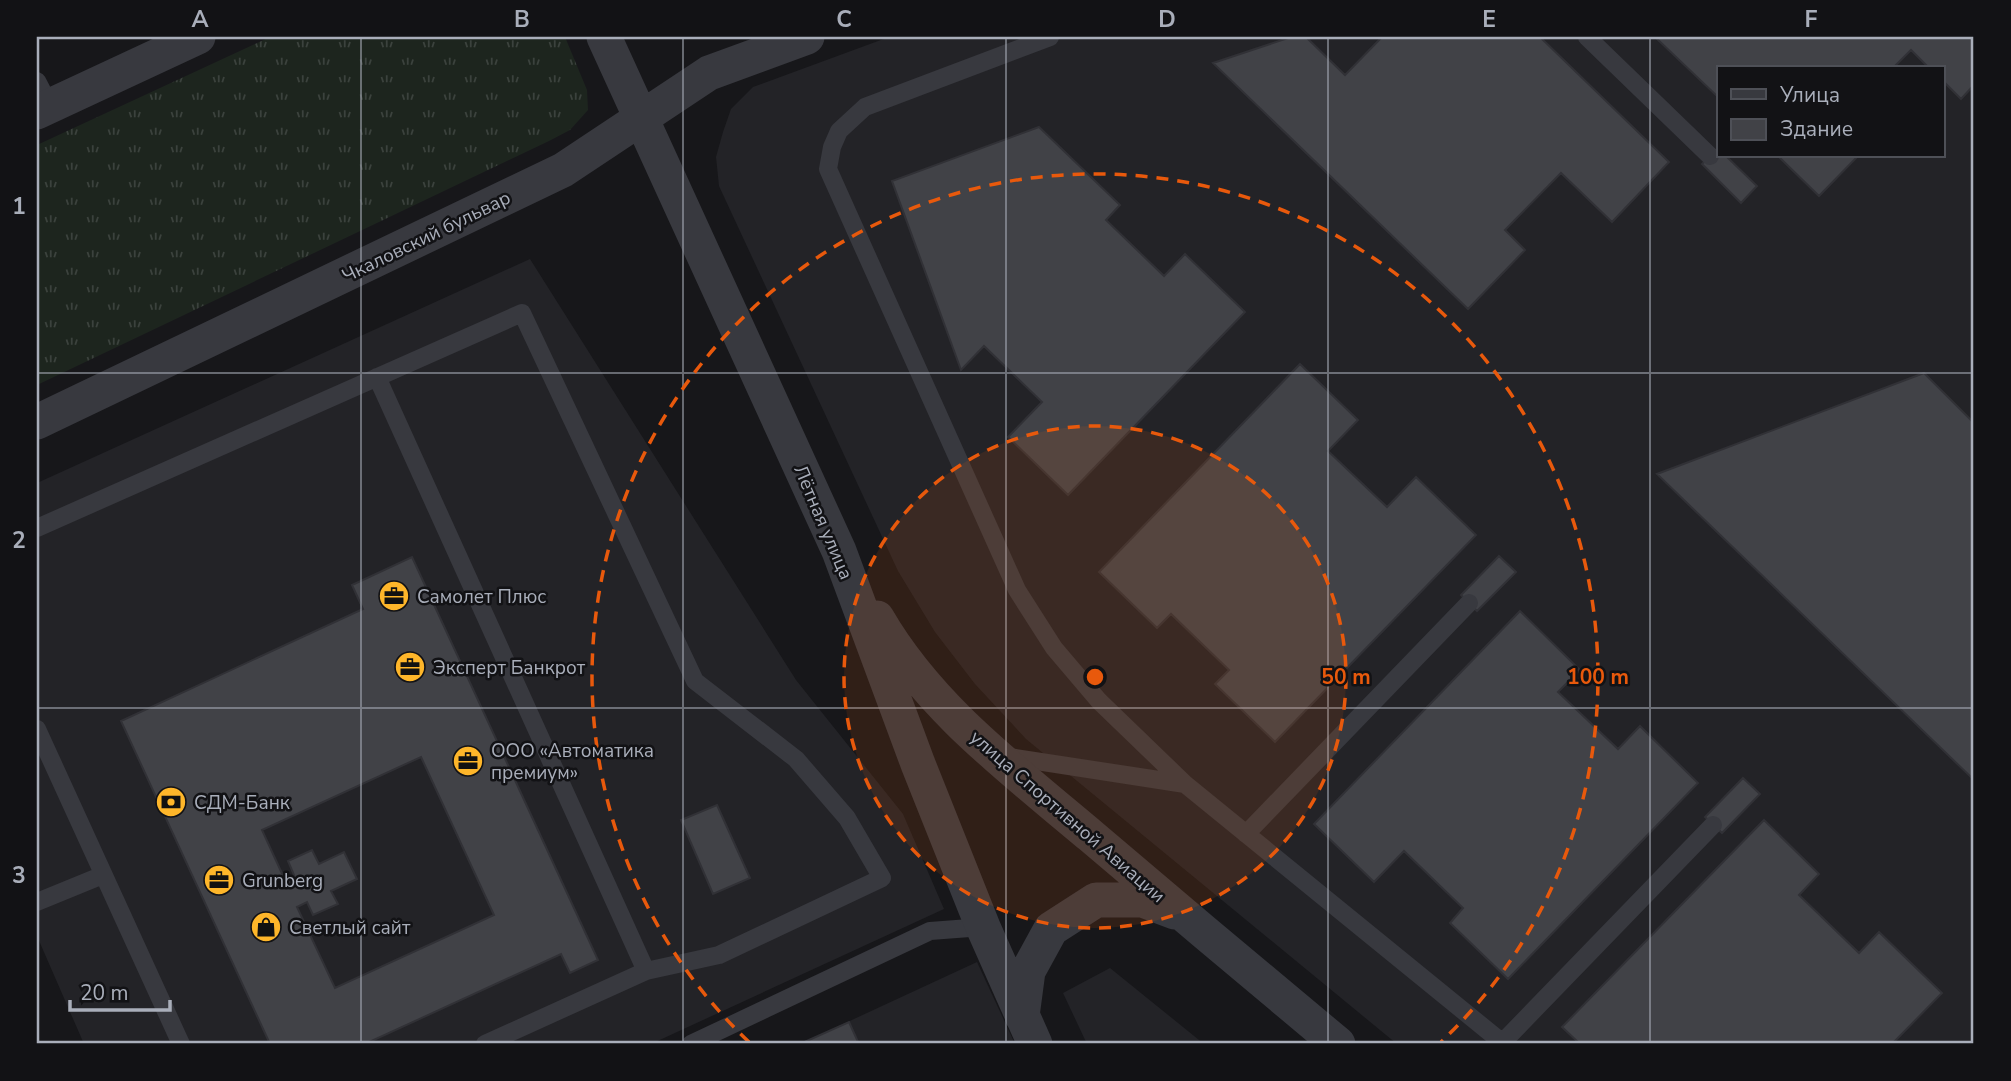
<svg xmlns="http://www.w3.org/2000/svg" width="2011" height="1081" font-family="'Nunito Sans',sans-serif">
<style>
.built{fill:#232327;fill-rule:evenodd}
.grass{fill:url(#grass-tufts)}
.building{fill:#414247;stroke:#313136;stroke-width:2;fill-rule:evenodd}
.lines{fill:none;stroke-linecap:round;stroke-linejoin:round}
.service{stroke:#38393f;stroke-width:18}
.minor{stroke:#38393f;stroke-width:35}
.grid{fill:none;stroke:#a9aeba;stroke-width:2;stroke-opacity:0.55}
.ring{fill:none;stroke:#e8590c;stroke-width:3.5;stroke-dasharray:12 9}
.labels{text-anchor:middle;stroke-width:5;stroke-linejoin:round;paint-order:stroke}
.street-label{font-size:19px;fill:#a9aeba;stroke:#121215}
.poi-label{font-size:19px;fill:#a9aeba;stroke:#121215;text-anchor:start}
.centre{fill:#e8590c;stroke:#121215;stroke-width:3.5}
.ring-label{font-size:21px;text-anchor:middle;font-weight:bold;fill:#e8590c;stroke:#121215;stroke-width:5;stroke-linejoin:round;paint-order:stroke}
.neatline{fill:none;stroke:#a9aeba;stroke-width:2.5}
.grid-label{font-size:23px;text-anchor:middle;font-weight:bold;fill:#a9aeba}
</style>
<defs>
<pattern id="grass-tufts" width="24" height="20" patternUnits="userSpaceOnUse" patternTransform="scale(1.75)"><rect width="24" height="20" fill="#1d251e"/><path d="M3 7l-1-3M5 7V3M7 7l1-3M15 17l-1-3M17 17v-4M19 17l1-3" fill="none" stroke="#3b423d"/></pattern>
</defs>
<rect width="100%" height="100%" fill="#17171a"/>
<path class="built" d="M 889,37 L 1974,37 L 1974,1044 L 1397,1044 L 1026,739 L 975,684 L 935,632 L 898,571 L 719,186 L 716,157 L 723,132 L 731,109 L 753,87 ZM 1719,68 L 1943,68 L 1943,156 L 1719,156 Z
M 530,259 L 796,680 L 903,814 L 944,909 L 651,1044 L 84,1044 L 37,936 L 37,483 Z
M 977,962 L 1015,1044 L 800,1044 Z
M 1110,968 L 1204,1044 L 1087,1044 L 1063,993 Z"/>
<path class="grass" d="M 270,37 L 565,37 L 587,90 L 588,110 L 570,130 L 549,141 L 37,385 L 37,145 Z"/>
<path class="building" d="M 1291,37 L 1306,37 L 1345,75 L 1382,37 L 1540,37 L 1669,162 L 1612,222 L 1561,173 L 1505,230 L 1525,250 L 1468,309 L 1213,63 Z
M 1655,37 L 1974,37 L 1974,85 L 1961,99 L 1943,81 L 1943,68 L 1929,68 L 1911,50 L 1893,68 L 1719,68 L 1719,98 Z
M 1039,127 L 1120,205 L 1106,220 L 1164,276 L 1185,254 L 1245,312 L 1068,495 L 1008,437 L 1042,402 L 984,346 L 961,370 L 892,181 Z
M 1718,148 L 1719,156 L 1726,156 L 1757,186 L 1741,203 L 1702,164 Z
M 1778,156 L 1858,156 L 1819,196 Z
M 1300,364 L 1358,420 L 1328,451 L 1387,507 L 1416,477 L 1476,535 L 1275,742 L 1215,684 L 1229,670 L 1171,614 L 1157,628 L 1099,572 Z
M 1924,373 L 1974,423 L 1974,780 L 1657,474 Z
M 1499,556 L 1516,572 L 1477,611 L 1461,595 Z
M 412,557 L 598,960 L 570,973 L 561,954 L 365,1044 L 270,1044 L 121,721 L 363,609 L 352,585 ZM 421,757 L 494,915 L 335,988 L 297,907 L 307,902 L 313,915 L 338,904 L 331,891 L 357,879 L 344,852 L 319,864 L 312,850 L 288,861 L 294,875 L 285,880 L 262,830 Z
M 1520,611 L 1580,670 L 1558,692 L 1618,749 L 1640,726 L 1698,783 L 1508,979 L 1450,923 L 1463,908 L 1404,851 L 1374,882 L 1314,824 Z
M 1743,778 L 1760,794 L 1722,833 L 1705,817 Z
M 717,805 L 750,878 L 713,894 L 681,820 Z
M 1764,820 L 1819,874 L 1799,895 L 1859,953 L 1879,932 L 1942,993 L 1892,1044 L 1580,1044 L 1562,1027 Z
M 849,1022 L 859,1044 L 800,1044 Z"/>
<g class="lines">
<path class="service" d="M 1050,37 L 865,107 L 839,131 L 832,147 L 828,169 L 1017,590 L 1054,648 L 1099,701 L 1185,784
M 1587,37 L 1710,156
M 37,81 L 50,106
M 377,377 L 646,971
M 37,528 L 522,313 L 695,681 L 796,759 L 847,818 L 882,878 L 719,955 L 646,971 L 485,1044
M 37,729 L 181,1044
M 1003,756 L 1185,784 L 1504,1044
M 1246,834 L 1469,603
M 37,902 L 103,875
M 1502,1043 L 1713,825
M 691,1044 L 930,931 L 983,927"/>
<path class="minor" d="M 604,37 L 839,551 L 918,764 L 983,927 L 1035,1044
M 37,112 L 198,37
M 37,422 L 563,170 L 709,73 L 807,37
M 877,618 C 929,708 1013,770 1091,836 C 1173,906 1255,975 1338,1044
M 1022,1016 L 1028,971 L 1051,929 L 1096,900 L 1143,900 L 1175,912"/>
</g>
<path class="grid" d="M 361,37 L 361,1044M 683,37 L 683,1044M 1006,37 L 1006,1044M 1328,37 L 1328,1044M 1650,37 L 1650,1044M 37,373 L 1974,373M 37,708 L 1974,708"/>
<circle cx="1095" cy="677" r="251" fill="#e8590c" fill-opacity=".12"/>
<g class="ring">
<circle cx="1095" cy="677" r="251"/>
<path d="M749 1042A503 503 0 1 1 1441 1042"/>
</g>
<defs>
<g id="office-disc" transform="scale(1.575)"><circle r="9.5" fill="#feb62a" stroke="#121215"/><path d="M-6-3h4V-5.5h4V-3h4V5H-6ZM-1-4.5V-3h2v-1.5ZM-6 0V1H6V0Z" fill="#111"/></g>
<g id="bank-disc" transform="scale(1.575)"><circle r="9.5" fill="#feb62a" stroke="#121215"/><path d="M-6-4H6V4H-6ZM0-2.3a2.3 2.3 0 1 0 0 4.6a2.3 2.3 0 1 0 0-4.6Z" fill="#111"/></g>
<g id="shop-disc" transform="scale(1.575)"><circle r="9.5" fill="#feb62a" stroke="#121215"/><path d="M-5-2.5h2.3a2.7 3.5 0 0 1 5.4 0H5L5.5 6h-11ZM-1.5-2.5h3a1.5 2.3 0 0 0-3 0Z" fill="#111"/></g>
</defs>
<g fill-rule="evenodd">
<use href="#office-disc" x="394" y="596"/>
<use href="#office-disc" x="410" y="667"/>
<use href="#office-disc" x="468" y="761"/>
<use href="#bank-disc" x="171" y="802"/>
<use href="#office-disc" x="219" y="880"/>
<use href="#shop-disc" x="266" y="927"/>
</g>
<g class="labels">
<g class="street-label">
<text transform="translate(426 236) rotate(-26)" y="7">Чкаловский бульвар</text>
<text transform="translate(824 522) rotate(67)" y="7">Лётная улица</text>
<text transform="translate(1068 816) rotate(41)" y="7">улица Спортивной Авиации</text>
</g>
<g class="poi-label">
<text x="417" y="603">Самолет Плюс</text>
<text x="433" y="674">Эксперт Банкрот</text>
<text x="491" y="757">ООО «Автоматика<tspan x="491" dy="22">премиум»</tspan></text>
<text x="194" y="809">СДМ-Банк</text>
<text x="242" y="887">Grunberg</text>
<text x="289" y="934">Светлый сайт</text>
</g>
</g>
<circle cx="1095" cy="677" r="10" class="centre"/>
<g class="ring-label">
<text x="1346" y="684">50 m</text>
<text x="1598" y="684">100 m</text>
</g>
<rect width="2011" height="1081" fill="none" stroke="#121215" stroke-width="77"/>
<rect x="1717" y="66" width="228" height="91" fill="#121215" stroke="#4e5057" stroke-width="2"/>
<rect x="1731" y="89" width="35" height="10" fill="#38393f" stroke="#4e5057" stroke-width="2"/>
<text x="1780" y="102" font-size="21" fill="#a9aeba">Улица</text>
<rect x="1731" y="119" width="35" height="21" fill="#414247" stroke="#4e5057" stroke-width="2"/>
<text x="1780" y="136" font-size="21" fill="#a9aeba">Здание</text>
<path d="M70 1000v10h100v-10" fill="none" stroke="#a9aeba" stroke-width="3.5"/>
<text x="80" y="1000" font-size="21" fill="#a9aeba" stroke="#121215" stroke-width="5" paint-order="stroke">20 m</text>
<rect x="38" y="38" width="1934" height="1004" class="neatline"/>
<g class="grid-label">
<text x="200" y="27">A</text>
<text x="522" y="27">B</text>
<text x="844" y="27">C</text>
<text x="1167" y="27">D</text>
<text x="1489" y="27">E</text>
<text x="1811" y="27">F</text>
<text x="19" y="214">1</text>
<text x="19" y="548">2</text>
<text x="19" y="883">3</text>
</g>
</svg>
